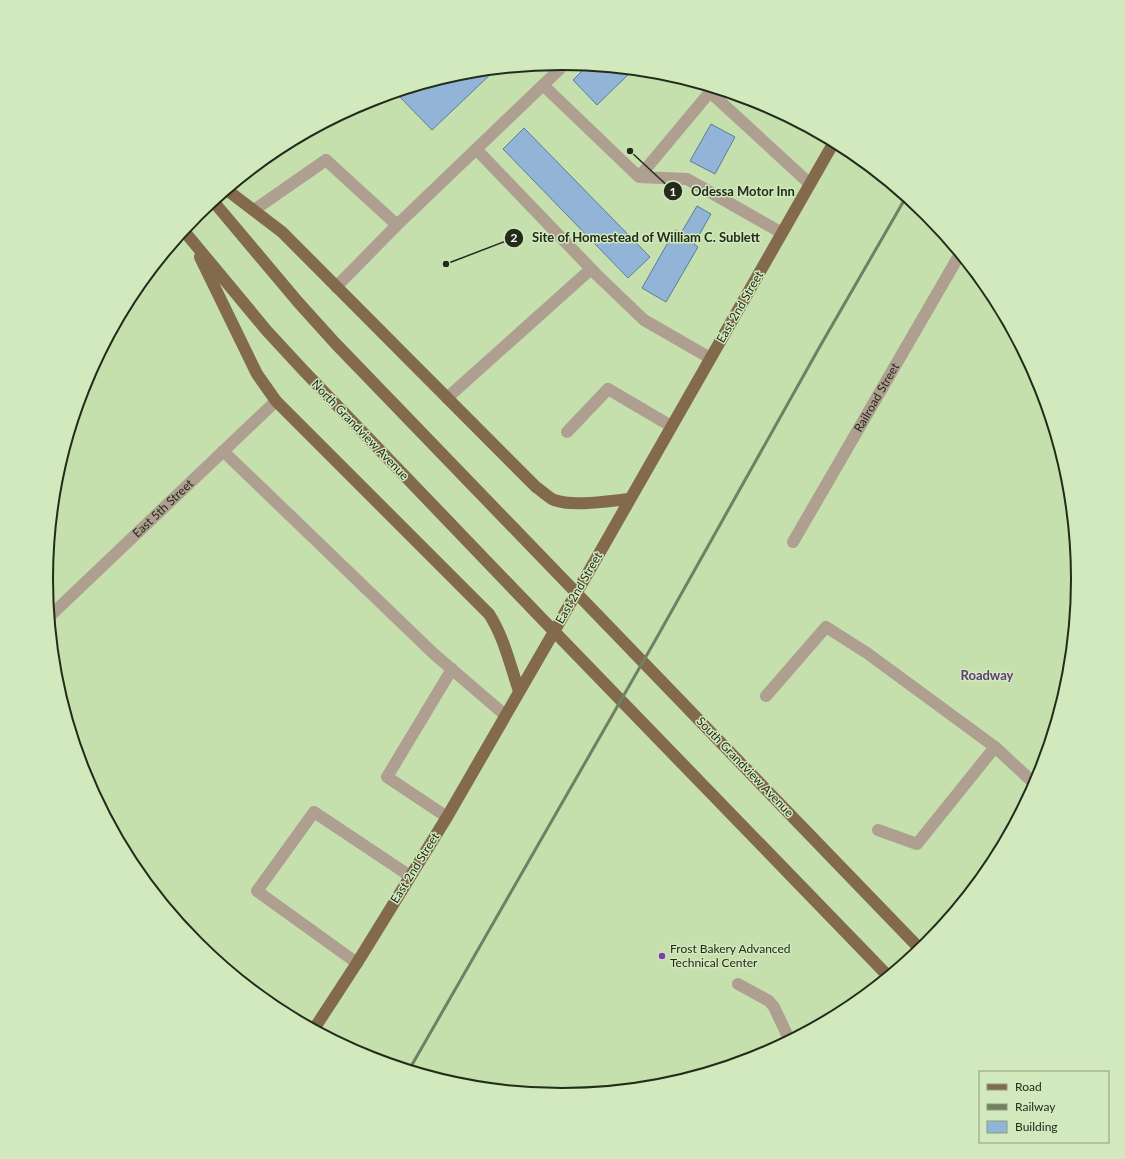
<svg xmlns="http://www.w3.org/2000/svg" width="1125" height="1159" font-family="Lato,sans-serif">
<style>
.built{fill:#c5dfad}
.building{fill:#92b4d6;stroke:#5d7c9d}
.lines{fill:none;stroke-linecap:round;stroke-linejoin:round}
.lane{stroke:#ae9f90;stroke-width:12}
.street{stroke:#ae9f90;stroke-width:12}
.primary{stroke:#836a4d;stroke-width:12}
.rail{stroke:#717f63;stroke-width:3}
.poi-dot{fill:#833caf;stroke:#d2e8bd;stroke-width:1.5}
.labels{text-anchor:middle;stroke-width:3;stroke-linejoin:round;paint-order:stroke}
.street-label{font-size:12px;fill:#232b1b;stroke:#d2e8bd}
.poi-label{font-size:12px;fill:#232b1b;stroke:#d2e8bd;text-anchor:start}
.neighbourhood-label{font-size:13px;font-weight:bold;fill:#5f3e78;stroke:#d2e8bd}
.rim{fill:none;stroke:#232b1b;stroke-width:2}
.leader{fill:none;stroke:#232b1b;stroke-width:1.5}
.callout-dot{fill:#232b1b;stroke:#d2e8bd;stroke-width:1.5}
.mark-label{font-size:12px;text-anchor:middle;font-weight:bold;fill:#fff}
.callout-label{font-size:13px;text-anchor:middle;font-weight:bold;fill:#232b1b;stroke:#d2e8bd;stroke-width:3;stroke-linejoin:round;paint-order:stroke}
</style>
<rect width="100%" height="100%" fill="#d2e8bd"/>
<path class="built" d="M47 579a515 515 0 1 1 1030 0a515 515 0 1 1-1030 0Z"/>
<path class="building" d="M 588,65 L 633,70 L 597,105 L 573,80 Z
M 495,70 L 432,130 L 396,93 L 462,73 Z
M 711,124 L 735,137 L 715,174 L 690,161 Z
M 524,128 L 650,257 L 628,278 L 503,149 Z
M 697,206 L 711,214 L 694,244 L 698,247 L 666,302 L 642,288 L 675,230 L 681,233 Z"/>
<g class="lines">
<path class="lane" d="M 543,85 L 639,177 L 687,179 L 782,233
M 476,149 L 597,275 L 644,320 L 710,358
M 639,177 L 710,92 L 810,184
M 254,210 L 326,160 L 397,225 L 566,63
M 336,287 L 397,225
M 447,398 L 591,269
M 567,432 L 608,389 L 671,426
M 223,451 L 434,654 L 505,715
M 766,696 L 826,627 L 867,653 L 995,747 L 1036,785
M 447,817 L 387,777 L 452,669
M 878,830 L 917,844 L 995,747
M 357,963 L 257,891 L 314,812 L 410,876
M 738,984 L 769,1001 L 774,1007 L 790,1041"/>
<g class="street">
<path id="s1" d="M 793,542 L 960,254"/>
<path id="s2" d="M 50,616 L 276,401"/>
</g>
<path class="primary" d="M 227,190 L 282,232 L 536,487 C 542,491 548,497 554,500 C 574,507 608,501 629,499
M 213,201 L 298,302 L 335,343 L 921,950
M 184,231 L 267,331 L 304,371 L 545,622 L 889,977
M 200,257 L 257,374 L 276,401 L 489,614 C 504,637 510,665 519,691
M 314,1029 L 357,963 L 447,817 L 600,552 L 834,142"/>
<path class="rail" d="M 409,1070 L 656,639 L 819,348 L 906,197"/>
</g>
<circle class="poi-dot" cx="662" cy="956" r="4"/>
<g class="labels">
<g class="street-label">
<text transform="translate(740 307) rotate(-60)" y="4">East 2nd Street</text>
<text dy="4" stroke="none"><textPath href="#s1" startOffset="167">Railroad Street</textPath></text>
<text transform="translate(360 430) rotate(46)" y="4">North Grandview Avenue</text>
<text dy="4" stroke="none"><textPath href="#s2" startOffset="156">East 5th Street</textPath></text>
<text transform="translate(579 588) rotate(-60)" y="4">East 2nd Street</text>
<text transform="translate(745 767) rotate(46)" y="4">South Grandview Avenue</text>
<text transform="translate(415 868) rotate(-58)" y="4">East 2nd Street</text>
</g>
<g class="poi-label">
<text x="670" y="953">Frost Bakery Advanced<tspan x="670" dy="14">Technical Center</tspan></text>
</g>
<g class="neighbourhood-label">
<text x="987" y="680">Roadway</text>
</g>
</g>
<path d="M0 0H1125V1159H0ZM53 579a509 509 0 1 1 1018 0a509 509 0 1 1-1018 0Z" fill="#d2e8bd" fill-rule="evenodd"/>
<path class="rim" d="M53 579a509 509 0 1 1 1018 0a509 509 0 1 1-1018 0Z"/>
<path class="leader" d="M630 151L673 191M446 264L514 238"/>
<g class="callout-dot">
<circle cx="630" cy="151" r="4"/>
<circle cx="446" cy="264" r="4"/>
<circle cx="673" cy="191" r="10"/>
<circle cx="514" cy="238" r="10"/>
</g>
<g class="mark-label">
<text x="673" y="196">1</text>
<text x="514" y="242">2</text>
</g>
<g class="callout-label">
<text x="743" y="196">Odessa Motor Inn</text>
<text x="646" y="242">Site of Homestead of William C. Sublett</text>
</g>
<rect x="979" y="1071" width="130" height="72" fill="#d2e8bd" stroke="#8c9c7c"/>
<rect x="987" y="1084" width="20" height="6" fill="#836a4d" stroke="#8c9c7c"/>
<text x="1015" y="1091" font-size="12" fill="#232b1b">Road</text>
<rect x="987" y="1104" width="20" height="6" fill="#717f63" stroke="#8c9c7c"/>
<text x="1015" y="1111" font-size="12" fill="#232b1b">Railway</text>
<rect x="987" y="1121" width="20" height="12" fill="#92b4d6" stroke="#8c9c7c"/>
<text x="1015" y="1131" font-size="12" fill="#232b1b">Building</text>
</svg>
